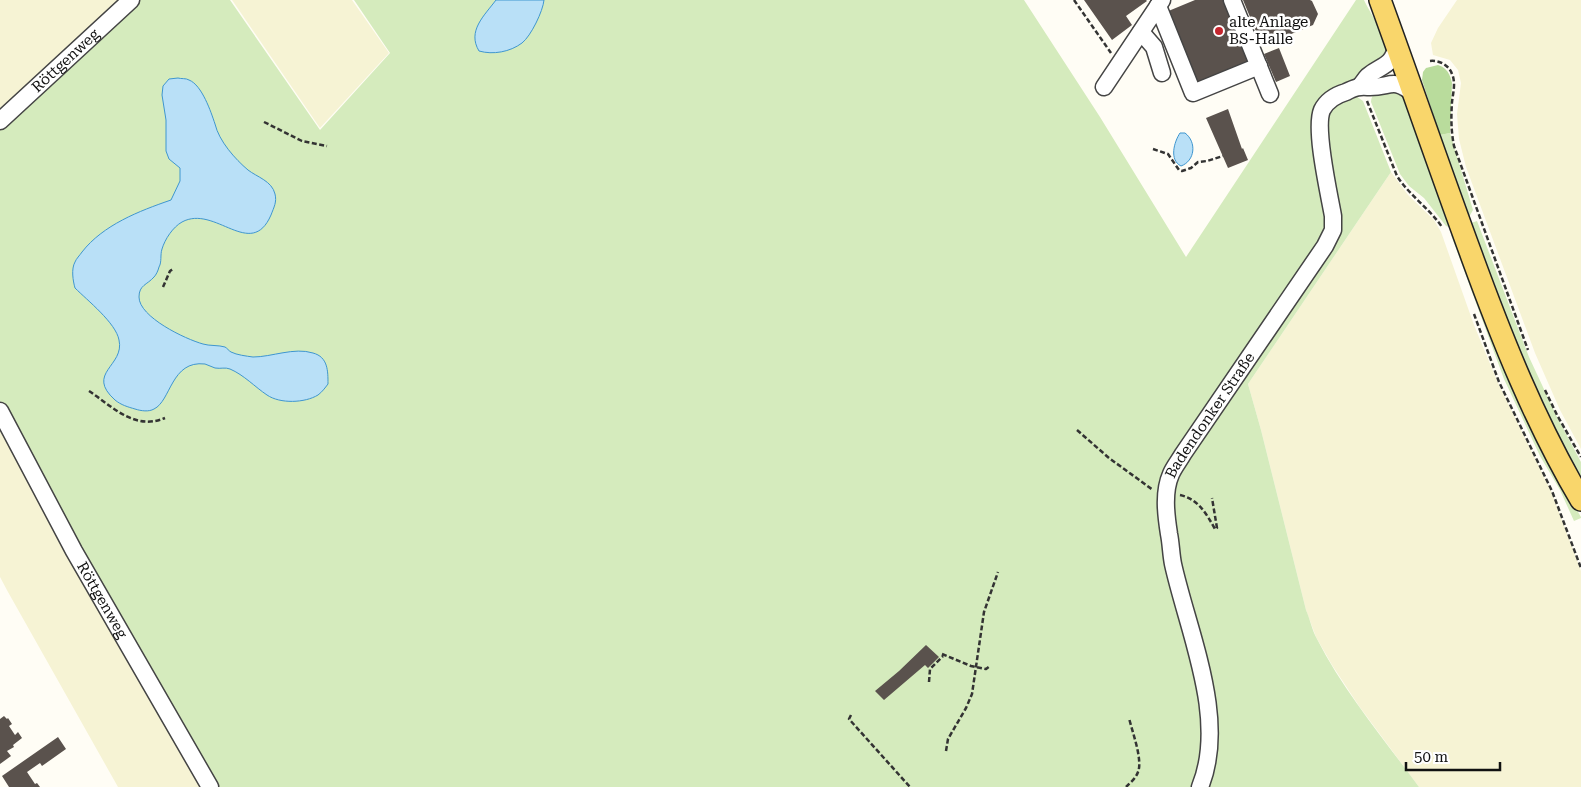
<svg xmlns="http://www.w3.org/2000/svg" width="1581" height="787" font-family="'Roboto Serif',serif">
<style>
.farmland{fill:#f6f3d4}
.green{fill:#d5ebbd}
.forest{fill:#b9dc9c}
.water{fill:#b9e0f7;stroke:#3f96cf}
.building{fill:#5a524d}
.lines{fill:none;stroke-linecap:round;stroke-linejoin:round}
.minor-casing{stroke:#444;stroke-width:19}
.major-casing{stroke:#222;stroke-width:24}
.path{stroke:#333;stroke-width:2.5;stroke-dasharray:5 2.5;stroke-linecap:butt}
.minor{stroke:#fff;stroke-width:16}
.major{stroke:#f9d66b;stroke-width:21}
.poi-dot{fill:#c4262e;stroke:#fff;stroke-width:2}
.labels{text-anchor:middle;stroke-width:5;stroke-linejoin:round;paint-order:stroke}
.poi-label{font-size:15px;fill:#111;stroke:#fff;text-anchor:start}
.street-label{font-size:15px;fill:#111;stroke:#fff}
</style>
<rect width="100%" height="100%" fill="#fffdf5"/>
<path class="farmland" d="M 0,0 L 125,0 L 0,116 Z
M 232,0 L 352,0 L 389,53 L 320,128 Z
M 1457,0 L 1581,0 L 1581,449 L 1560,410 L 1535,353 L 1466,167 L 1459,139 L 1457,114 L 1461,83 L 1458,70 L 1450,60 L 1433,55 L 1431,43 L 1438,28 Z
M 1391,172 L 1408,195 L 1434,220 L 1441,232 L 1474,325 L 1498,383 L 1551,491 L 1581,571 L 1581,787 L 1419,787 L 1359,706 L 1332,665 L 1316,637 L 1306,610 L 1261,430 L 1248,384 Z
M 0,418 L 207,787 L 118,787 L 8,592 L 0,577 Z"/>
<path class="green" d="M 139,0 L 230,0 L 320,130 L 390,53 L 354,0 L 1024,0 L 1100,117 L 1186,257 L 1356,0 L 1364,0 C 1368,9 1386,38 1386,45 C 1387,74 1331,84 1318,104 C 1314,111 1314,120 1314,127 L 1328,217 L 1328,230 L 1321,244 L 1242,359 L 1246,367 L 1328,249 L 1338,232 L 1338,216 L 1326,149 L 1324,121 L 1331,108 L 1339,101 L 1356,96 L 1363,101 L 1391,172 L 1248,384 L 1261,430 L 1306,610 C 1310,619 1312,630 1317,639 C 1344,692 1384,739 1419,787 L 213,787 L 78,549 L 0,401 L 0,128 Z
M 1386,89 L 1400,93 L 1406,102 L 1454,229 L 1446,226 L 1424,198 L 1409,186 L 1400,174 L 1371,102 C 1371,93 1379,91 1386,89 Z
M 1450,133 L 1473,210 L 1469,217 L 1440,135 Z
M 1477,221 L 1529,357 L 1556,415 L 1581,462 L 1581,479 C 1534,399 1502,311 1471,223 Z
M 1456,232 L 1544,455 L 1581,517 L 1581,518 L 1574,521 L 1560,490 L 1540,456 L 1504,379 L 1451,235 Z"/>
<path class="forest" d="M 1438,65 C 1447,68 1450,74 1452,83 L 1450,133 L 1440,135 L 1422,80 L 1423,72 L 1426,68 Z"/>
<path class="water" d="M 496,0 L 544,0 C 543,11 531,36 522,43 C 510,52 493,55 479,51 C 467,31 484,16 496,0 Z
M 178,78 C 181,79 186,78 189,80 C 202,85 211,112 215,124 C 219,141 235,159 248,170 C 257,177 272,181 275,194 C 277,202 274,207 271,215 C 251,261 215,204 182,222 C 173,227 165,239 162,249 C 160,255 162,262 159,267 C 158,271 156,275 154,277 C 147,285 139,285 139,297 C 139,317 185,339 203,344 C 209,346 219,345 225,347 C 227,348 229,351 231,352 C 237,355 246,356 253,357 C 272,357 294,347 313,353 C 328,357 328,371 328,384 C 325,388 322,392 318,395 C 305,403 280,404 267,395 C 255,387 244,375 230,369 C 225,367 221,369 215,368 C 212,367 208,365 205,364 C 171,360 171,401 154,409 C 149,412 141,411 135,409 C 128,407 121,405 115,400 C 85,373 125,366 119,340 C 116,323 87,300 75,288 C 73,281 71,269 75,262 C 76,259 80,255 82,252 C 103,225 139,211 171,200 L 180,181 L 180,168 L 169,159 L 166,151 L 166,120 L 162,95 L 163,86 L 169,79 Z
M 1180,133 L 1185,133 C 1197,142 1195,161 1181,166 C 1169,160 1174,142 1180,133 Z"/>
<path class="building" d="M 1084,0 L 1146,0 L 1147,1 L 1126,16 L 1132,25 L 1112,40 Z
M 1195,0 L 1224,0 L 1249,61 L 1195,83 L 1166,12 Z
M 1243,0 L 1310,0 L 1312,1 L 1318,14 L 1313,25 L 1262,46 Z
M 1279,48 L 1290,76 L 1276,82 L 1264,54 Z
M 1228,109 L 1242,149 L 1243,148 L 1248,160 L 1228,168 L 1206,118 Z
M 926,645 L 939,657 L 928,668 L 925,665 L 884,700 L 875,691 L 899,671 Z
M 4,716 L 7,719 L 8,718 L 12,724 L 9,726 L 15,735 L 18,732 L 22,738 L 13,745 L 14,747 L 7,751 L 11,756 L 0,764 L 0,719 Z
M 58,737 L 66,749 L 42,766 L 40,763 L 27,772 L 35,784 L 37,783 L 40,787 L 9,787 L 2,776 Z"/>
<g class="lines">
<g class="minor-casing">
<g id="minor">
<path d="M 1232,0 L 1270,94"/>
<path d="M 1158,6 L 1193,93 L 1259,66"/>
<path d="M 1141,32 L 1154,47 L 1162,73"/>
<path d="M 1360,86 C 1363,83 1365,79 1368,76 C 1382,64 1391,68 1397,46"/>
<path d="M 1104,87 L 1162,0"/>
<path id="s1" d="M 0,121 L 131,0"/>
<path id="s2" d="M 0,411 L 74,551 L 210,787"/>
<path id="s3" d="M 1200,787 C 1228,719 1188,632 1173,564 C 1171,554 1171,544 1169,534 C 1166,515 1163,492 1171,474 C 1174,467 1179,461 1183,454 L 1325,246 L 1333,230 L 1333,216 C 1329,193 1314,129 1322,110 C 1327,100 1336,95 1346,92 C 1354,88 1359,86 1368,87 C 1391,88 1392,76 1414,94"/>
</g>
</g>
<g class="major-casing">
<path id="major" d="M 1380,0 C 1411,85 1440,170 1471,254 C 1502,339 1535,422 1581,500"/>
</g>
<path class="path" d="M 1074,0 L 1111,53
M 1430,61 C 1439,60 1449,65 1452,74 C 1456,83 1453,93 1452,102 C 1451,117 1451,131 1454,146 L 1528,350
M 1367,101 L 1397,176 C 1409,195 1429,208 1442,227
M 264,122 L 302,141 L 327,146
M 1153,149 L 1168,154 L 1179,170 L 1182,171 L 1191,168 L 1198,162 L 1207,161 L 1223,156
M 163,287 L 170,271 L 173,269
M 1474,314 L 1499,382 L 1552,491 L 1581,568
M 1545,390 L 1557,415 L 1581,457
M 89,391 C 112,406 134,431 165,418
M 1077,430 L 1109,458 L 1153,490
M 1180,495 C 1198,499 1206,513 1215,529 L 1217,528 L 1212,498
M 942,654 L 971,666 L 986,669 L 990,666
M 929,682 L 930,669 L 943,656
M 851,715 L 849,719 L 910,787
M 946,751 L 948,739 L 966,708 L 972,694 L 984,612 L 998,572
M 1126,787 C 1130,783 1136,778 1138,772 C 1143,760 1132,731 1129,718"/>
<use href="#minor" class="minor"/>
<use href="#major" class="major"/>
</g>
<circle class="poi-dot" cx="1219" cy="31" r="5"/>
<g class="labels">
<g class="poi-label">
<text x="1229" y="27">alte Anlage<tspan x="1229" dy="17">BS-Halle</tspan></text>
</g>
<g class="street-label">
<text dy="5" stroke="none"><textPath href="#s1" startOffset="89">Röttgenweg</textPath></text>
<text dy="5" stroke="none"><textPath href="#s3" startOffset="390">Badendonker Straße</textPath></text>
<text dy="5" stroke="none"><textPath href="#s2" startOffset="215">Röttgenweg</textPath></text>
</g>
</g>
<path d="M1406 762v8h94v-8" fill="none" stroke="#111111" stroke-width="2.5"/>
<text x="1414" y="762" font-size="15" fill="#111111" stroke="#ffffff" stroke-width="4" paint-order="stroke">50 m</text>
</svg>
